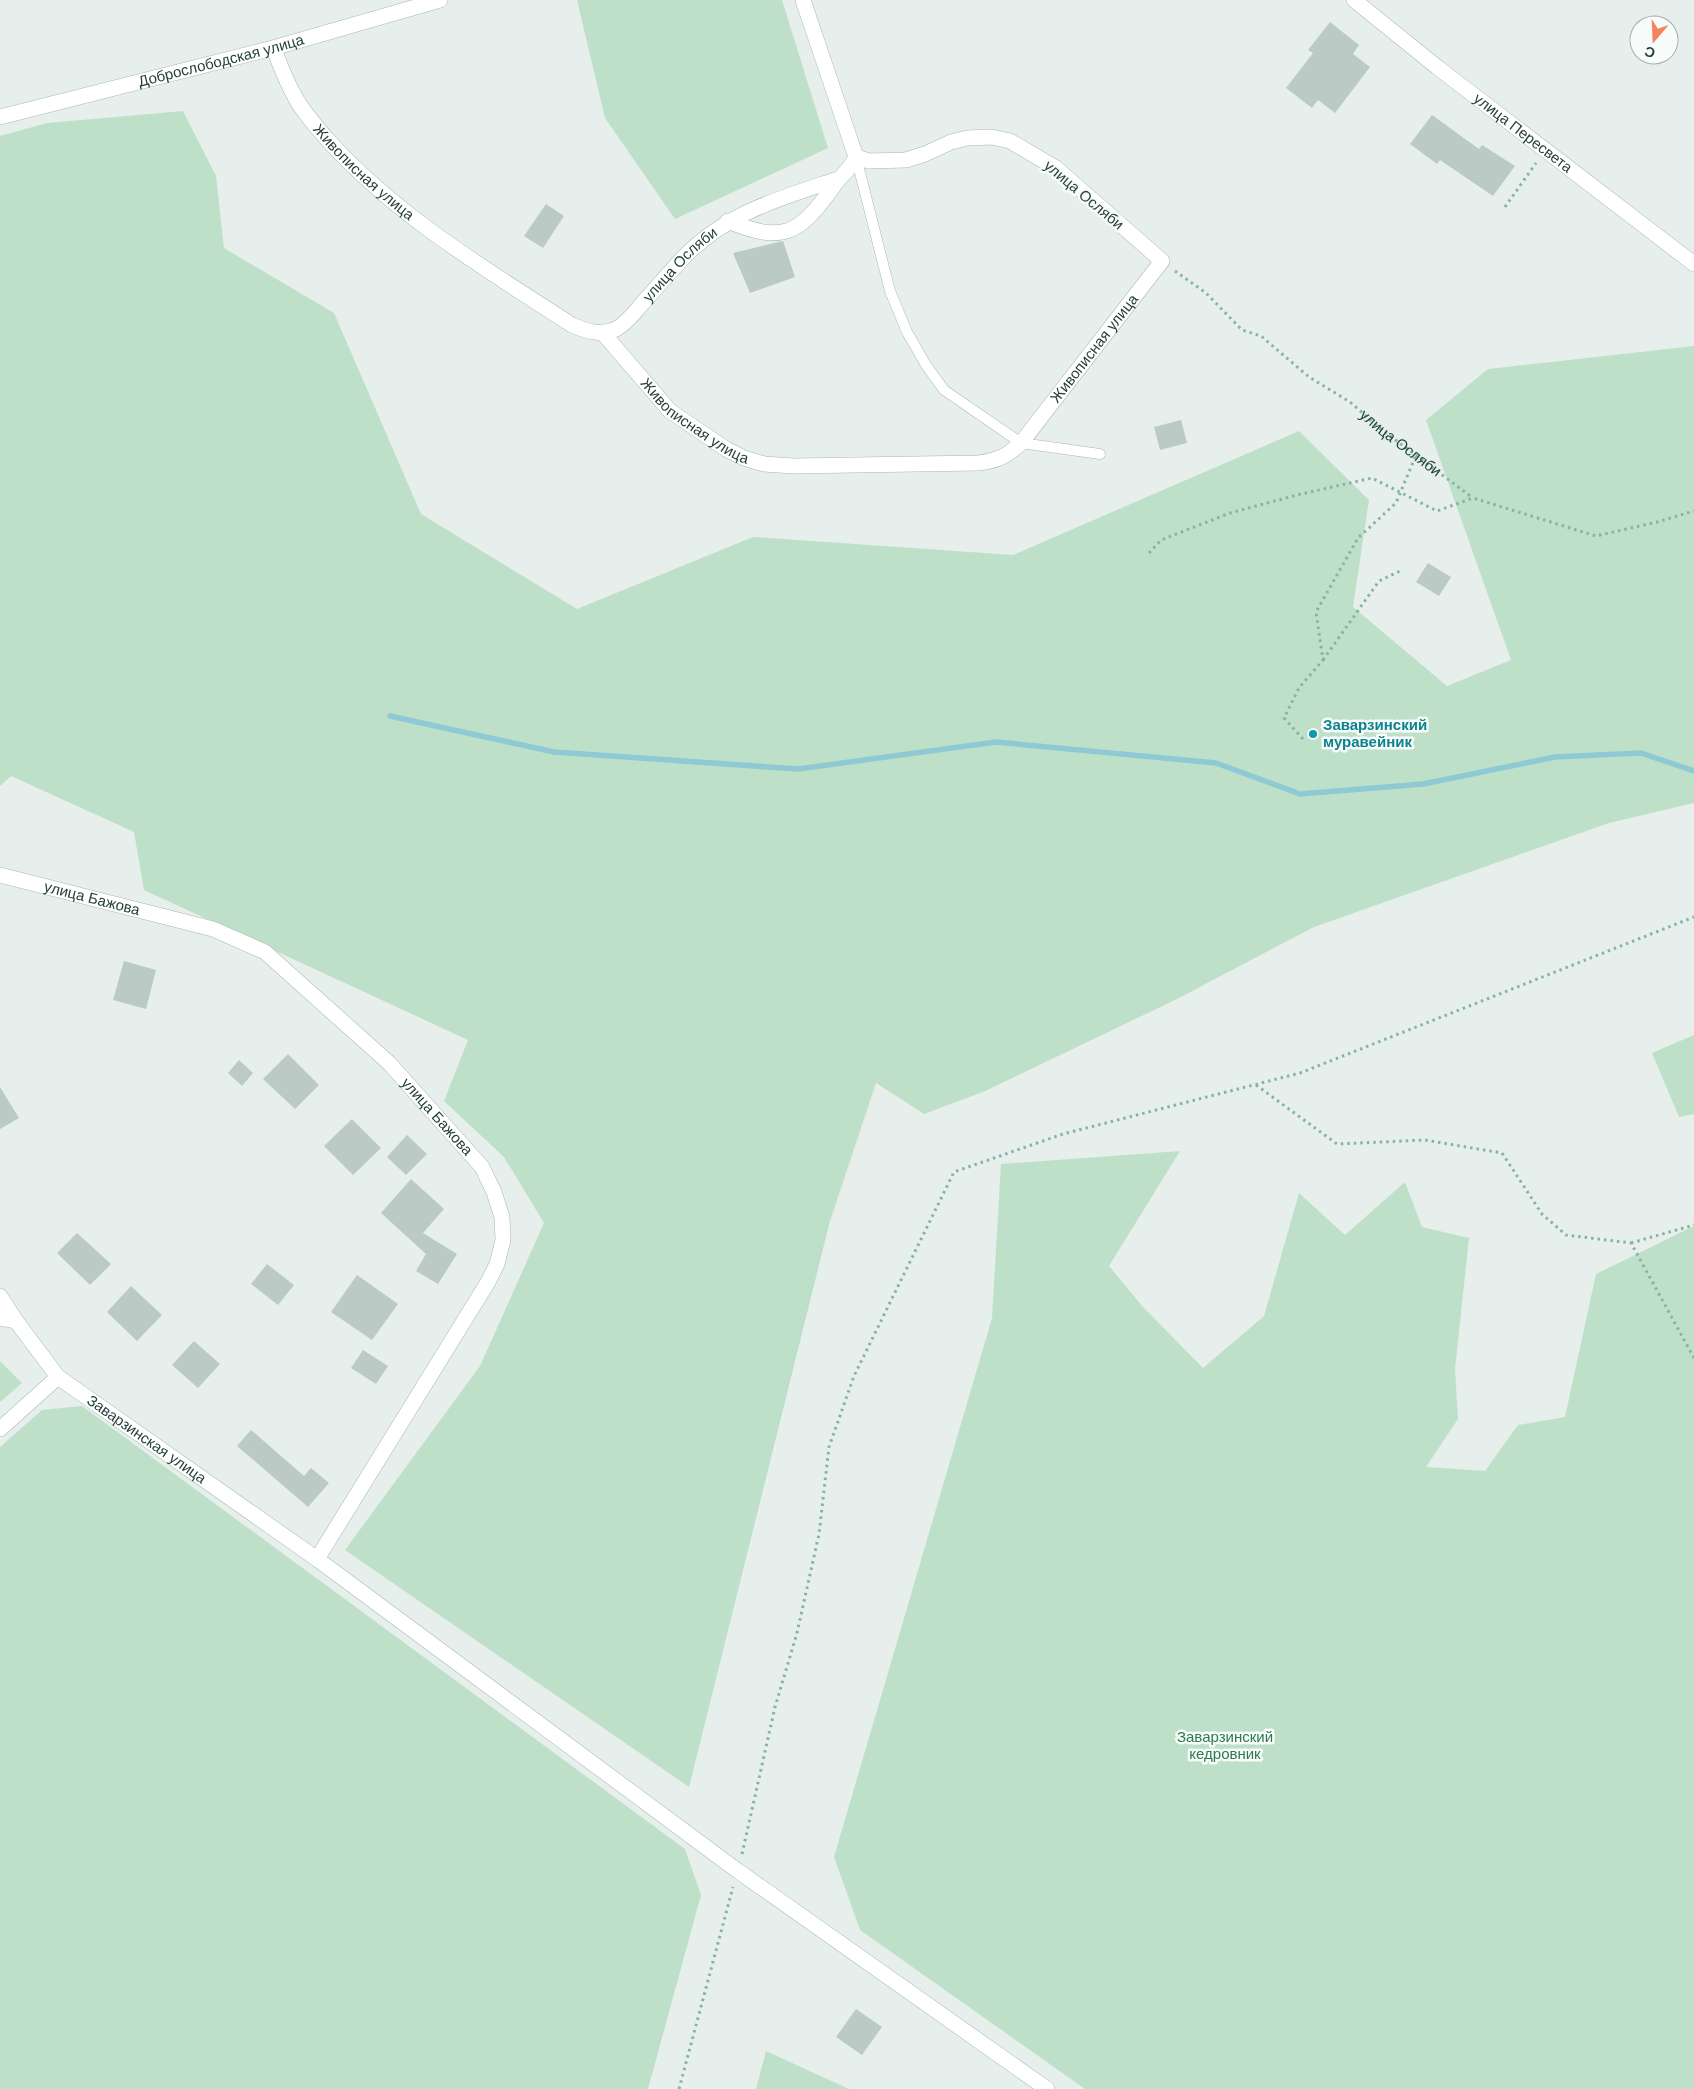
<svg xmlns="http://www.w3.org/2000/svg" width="1694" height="2089" font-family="Arial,sans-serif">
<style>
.green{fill:#bfe0c8}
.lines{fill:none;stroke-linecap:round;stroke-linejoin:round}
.stream{stroke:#8ec9d4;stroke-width:5.5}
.building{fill:#bbcac4}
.lane-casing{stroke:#a8b8b2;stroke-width:11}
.street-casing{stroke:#a8b8b2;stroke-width:16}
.secondary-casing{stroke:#a4bbb3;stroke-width:16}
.path{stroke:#86b3a5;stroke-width:3;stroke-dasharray:2.5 4;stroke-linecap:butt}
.lane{stroke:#fff;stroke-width:10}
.street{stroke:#fff;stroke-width:15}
.secondary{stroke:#fff;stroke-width:15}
.culture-dot{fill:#0f9aa8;stroke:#f7fbf9;stroke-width:2}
.labels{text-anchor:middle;stroke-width:5;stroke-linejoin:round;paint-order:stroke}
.street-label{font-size:15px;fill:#24423a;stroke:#f7fbf9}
.culture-label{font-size:15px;font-weight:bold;fill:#0d838f;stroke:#f7fbf9;text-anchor:start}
.park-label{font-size:15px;fill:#2d7a4b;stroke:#f7fbf9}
</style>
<rect width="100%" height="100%" fill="#e6efeb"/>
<path class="green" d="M 577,0 L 782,0 L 828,148 L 675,219 L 605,118 Z
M 183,111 L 216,176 L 224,248 L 334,313 L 421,514 L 577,609 L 753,537 L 1013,555 L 1299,431 L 1369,500 L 1353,607 L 1447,686 L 1511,660 L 1426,420 L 1488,369 L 1694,346 L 1694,803 L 1609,823 L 1314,927 L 1177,999 L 983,1092 L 924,1114 L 876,1083 L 830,1221 L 689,1787 L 345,1550 L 480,1366 L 544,1223 L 504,1157 L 444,1101 L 468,1040 L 144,890 L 134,832 L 11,776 L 0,786 L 0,136 L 47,123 Z
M 1694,1035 L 1694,1114 L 1679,1117 L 1652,1053 Z
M 1180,1151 L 1109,1266 L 1143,1307 L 1203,1368 L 1264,1316 L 1299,1193 L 1345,1235 L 1405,1182 L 1422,1227 L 1469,1238 L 1455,1369 L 1458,1419 L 1426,1467 L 1485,1471 L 1518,1425 L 1565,1417 L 1596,1274 L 1694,1226 L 1694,2089 L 1085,2089 L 860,1930 L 834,1857 L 992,1318 L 1001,1164 Z
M 0,1361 L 22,1383 L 0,1402 Z
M 82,1406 L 685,1849 L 701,1895 L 648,2089 L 0,2089 L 0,1447 L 42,1410 Z
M 766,2051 L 849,2089 L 756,2089 Z"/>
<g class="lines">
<path class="stream" d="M 390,716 L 554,752 L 798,769 L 996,742 L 1216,763 L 1300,794 L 1423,784 L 1555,757 L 1641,753 L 1694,771"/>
</g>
<path class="building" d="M 1330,22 L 1359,45 L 1353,54 L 1370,67 L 1335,113 L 1318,100 L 1312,108 L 1286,88 L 1313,53 L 1308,50 Z
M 1432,115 L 1479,149 L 1482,145 L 1515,166 L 1493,196 L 1440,160 L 1437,164 L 1410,144 Z
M 546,204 L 564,216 L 543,248 L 524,236 Z
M 783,241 L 795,277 L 750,293 L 733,253 Z
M 1181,420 L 1187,443 L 1160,450 L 1154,427 Z
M 1428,563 L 1451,577 L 1439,596 L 1416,582 Z
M 124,961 L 156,970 L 146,1009 L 113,1000 Z
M 288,1054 L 319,1085 L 295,1109 L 263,1079 Z
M 239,1060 L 253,1073 L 242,1086 L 228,1073 Z
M 0,1087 L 19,1118 L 0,1129 Z
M 352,1119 L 381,1148 L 353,1175 L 324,1146 Z
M 407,1135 L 427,1154 L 406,1175 L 387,1157 Z
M 411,1179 L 444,1209 L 423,1233 L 457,1254 L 438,1284 L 416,1271 L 426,1254 L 381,1213 Z
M 77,1233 L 111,1264 L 90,1285 L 57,1253 Z
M 267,1264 L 294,1285 L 278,1305 L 251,1284 Z
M 357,1275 L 398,1304 L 372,1340 L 331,1312 Z
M 131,1286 L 162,1315 L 137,1341 L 107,1312 Z
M 194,1341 L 220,1364 L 198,1388 L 172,1365 Z
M 363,1350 L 388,1366 L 376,1384 L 351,1368 Z
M 251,1430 L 304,1476 L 311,1468 L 329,1483 L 308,1507 L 237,1446 Z
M 856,2009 L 882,2027 L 862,2055 L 836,2037 Z"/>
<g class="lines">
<g class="lane-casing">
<path id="lane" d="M 856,157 L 890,291 L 907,332 L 926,365 L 944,390 L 1021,443 L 1100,454"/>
</g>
<g class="street-casing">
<g id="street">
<path d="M 803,0 L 856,157"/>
<path id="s2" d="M 1354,0 L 1437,67 L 1694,264"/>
<path id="s3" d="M 273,48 C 280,63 285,79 293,93 C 301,110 315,125 327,139 C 395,215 487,270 572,325 C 586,331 601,336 616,329 C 626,324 634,313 641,305 C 655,289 669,273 684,257 C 728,212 781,198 838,179"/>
<path id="s4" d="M 0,117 L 273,48 L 440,0"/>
<path id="s5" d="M 602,332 L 670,411 L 726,449 L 744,458 L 764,464 L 793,466 L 979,463 C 998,460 1006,457 1021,443 L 1162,261 L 1056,168 L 1010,141 L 992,137 L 967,138 L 951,142 L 925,154 L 906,160 L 869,161 L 856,157 C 851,169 840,176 833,187 C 799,234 784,244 728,221"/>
<path id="s6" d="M 0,875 L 213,929 L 265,952 L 389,1063 L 482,1167 L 494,1192 L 502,1217 L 503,1240 L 497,1264 L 488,1282 L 317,1559"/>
<path d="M 0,1318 L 16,1321"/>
</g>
</g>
<g class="secondary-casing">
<g id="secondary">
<path id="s7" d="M 0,1296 L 16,1321 L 58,1377 L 317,1559 L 738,1871 L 1047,2089"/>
<path d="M 0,1429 L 58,1377"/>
</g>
</g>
<g class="path">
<path d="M 1505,207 L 1536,163"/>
<path id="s1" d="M 1175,271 L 1206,293 L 1242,330 L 1261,336 L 1309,377 L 1350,402 L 1382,430 L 1473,498"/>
<path d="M 1149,553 L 1161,540 L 1230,513 L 1297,495 L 1372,478 L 1437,511 L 1473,498 L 1596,536 L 1657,522 L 1694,511"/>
<path d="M 1323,660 L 1379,581 L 1400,571"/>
<path d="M 1303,739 L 1284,718 L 1299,688 L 1323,660 L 1316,612 L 1358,538 L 1396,503 L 1416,455"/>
<path d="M 1256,1085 L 1337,1144 L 1425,1140 L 1502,1153 L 1542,1214 L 1566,1235 L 1631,1243 L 1694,1358"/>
<path d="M 1631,1243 L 1694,1225"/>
<path d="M 742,1854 L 775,1707 L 797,1633 L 819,1534 L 829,1447 L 854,1376 L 954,1172 L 1063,1134 L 1300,1073 L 1694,917"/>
<path d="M 679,2089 L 733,1887"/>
</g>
<use href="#lane" class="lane"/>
<use href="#street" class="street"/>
<use href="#secondary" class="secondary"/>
</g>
<circle class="culture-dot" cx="1313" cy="734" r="5"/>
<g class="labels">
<g class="street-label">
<text dy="5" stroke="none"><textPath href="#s4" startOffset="228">Доброслободская улица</textPath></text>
<text dy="5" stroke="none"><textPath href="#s2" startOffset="215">улица Пересвета</textPath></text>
<text dy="5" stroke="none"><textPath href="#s3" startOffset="156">Живописная улица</textPath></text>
<text transform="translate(1084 195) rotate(40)" y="5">улица Осляби</text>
<text dy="5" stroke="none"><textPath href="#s3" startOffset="552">улица Осляби</textPath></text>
<text dy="5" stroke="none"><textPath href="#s5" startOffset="595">Живописная улица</textPath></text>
<text dy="5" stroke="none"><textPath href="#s5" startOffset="130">Живописная улица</textPath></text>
<text dy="5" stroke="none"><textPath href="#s1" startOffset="286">улица Осляби</textPath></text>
<text dy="5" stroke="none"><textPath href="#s6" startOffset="95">улица Бажова</textPath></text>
<text dy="5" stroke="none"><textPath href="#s6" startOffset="515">улица Бажова</textPath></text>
<text dy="5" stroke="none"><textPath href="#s7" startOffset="208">Заварзинская улица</textPath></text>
</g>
<g class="culture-label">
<text x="1323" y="730">Заварзинский<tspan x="1323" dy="17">муравейник</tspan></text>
</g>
<g class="park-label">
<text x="1225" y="1742">Заварзинский<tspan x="1225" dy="17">кедровник</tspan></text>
</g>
</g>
<g transform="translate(1654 40) rotate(199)"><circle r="24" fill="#f7fbf9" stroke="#a3b1ad"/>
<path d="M0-4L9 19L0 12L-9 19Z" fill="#f4845f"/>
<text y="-8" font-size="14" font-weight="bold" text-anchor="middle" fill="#24423a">С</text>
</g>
</svg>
